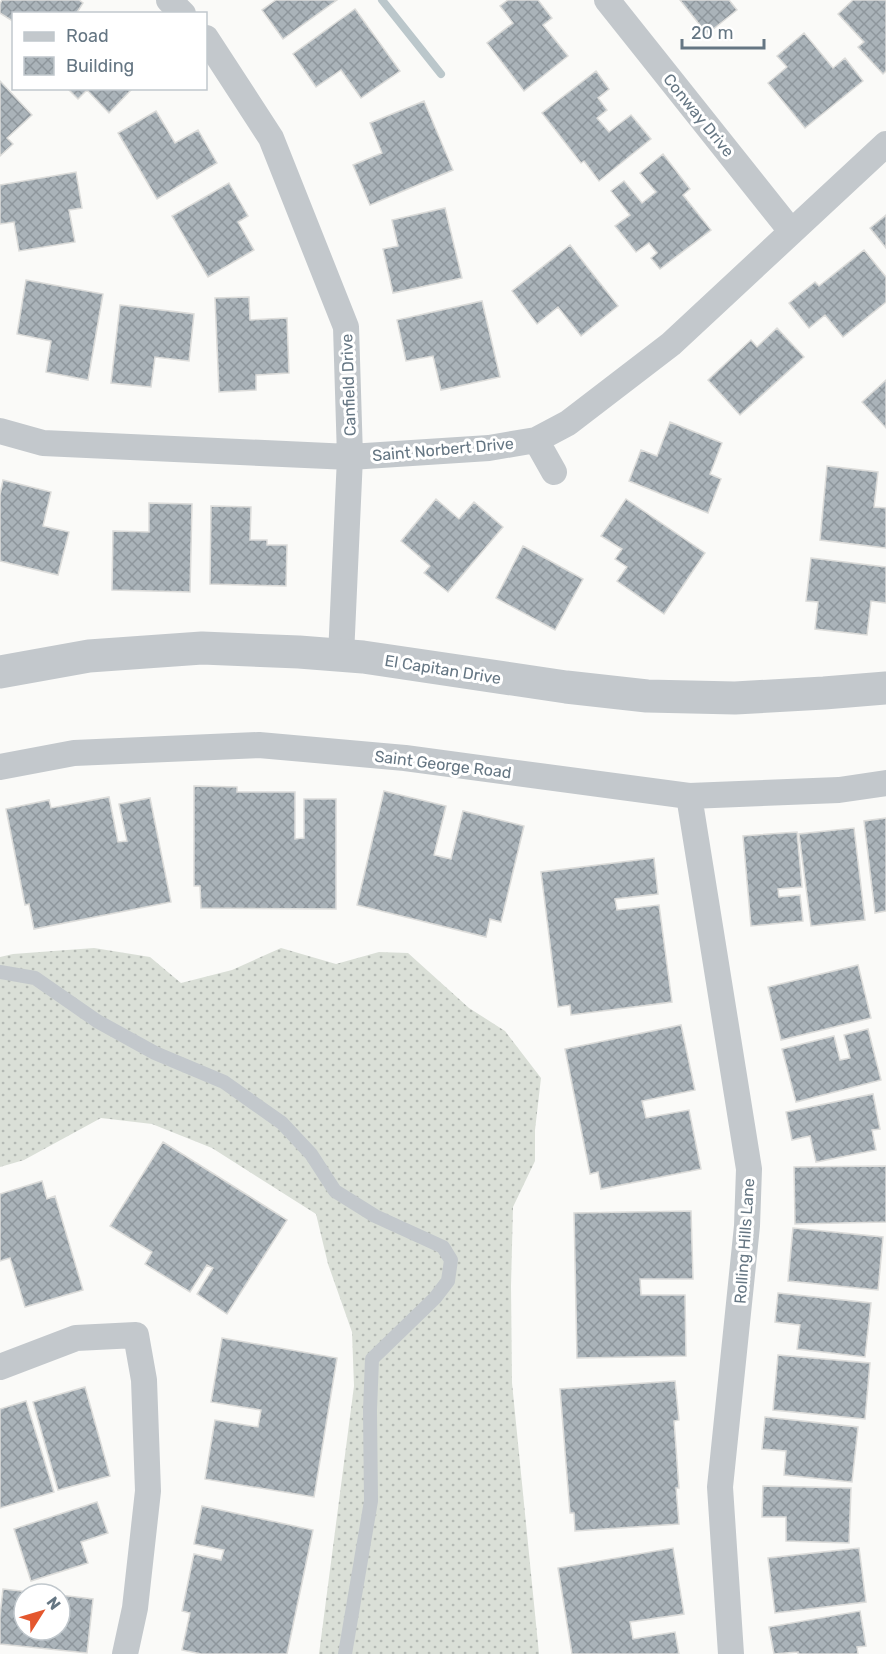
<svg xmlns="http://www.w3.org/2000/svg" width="886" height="1654" font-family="Rubik,sans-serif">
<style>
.grass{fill:url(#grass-dots)}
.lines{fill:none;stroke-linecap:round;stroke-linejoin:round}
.stream{stroke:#bbc7cb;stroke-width:8}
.building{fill:url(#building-cross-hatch);stroke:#dcdcda;stroke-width:1.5}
.service{stroke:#c3c8cc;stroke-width:14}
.minor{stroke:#c3c8cc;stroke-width:26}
.tertiary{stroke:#c3c8cc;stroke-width:33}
.labels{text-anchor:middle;stroke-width:6;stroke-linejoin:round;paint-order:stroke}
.street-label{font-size:16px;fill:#657683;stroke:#fff}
</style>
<defs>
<pattern id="grass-dots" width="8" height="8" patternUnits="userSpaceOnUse" patternTransform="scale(1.5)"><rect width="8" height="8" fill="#dadfd7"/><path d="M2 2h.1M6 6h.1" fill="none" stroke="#b4b9b4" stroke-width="1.8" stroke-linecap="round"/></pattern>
<pattern id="building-cross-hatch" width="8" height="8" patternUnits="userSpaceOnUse" patternTransform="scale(1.5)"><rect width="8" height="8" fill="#aab3b9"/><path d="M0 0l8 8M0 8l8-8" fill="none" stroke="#8e969c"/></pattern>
</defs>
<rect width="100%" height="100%" fill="#fafaf8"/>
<path class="grass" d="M 94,948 L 150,957 L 181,983 L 232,970 L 281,948 L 336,964 L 379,952 L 408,953 L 469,1008 L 505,1031 L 541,1078 L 535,1130 L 535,1161 L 513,1207 L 511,1286 L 512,1383 L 539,1654 L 319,1654 L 354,1386 L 352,1332 L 328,1264 L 316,1214 L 212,1148 L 152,1124 L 101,1118 L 24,1160 L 0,1167 L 0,957 L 13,954 Z"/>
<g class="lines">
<path class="stream" d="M 382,0 L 441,74"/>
</g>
<path class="building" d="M 2,0 L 79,0 L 83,3 L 76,14 L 14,14 L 14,22 L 0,13 L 0,4 Z
M 276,0 L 337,0 L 283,39 L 262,10 Z
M 508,0 L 538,0 L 552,18 L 543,25 L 568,56 L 524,91 L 487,43 L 513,23 L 500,6 Z
M 680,0 L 729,0 L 737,10 L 707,34 Z
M 853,0 L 886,0 L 886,71 L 883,74 L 858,47 L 864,42 L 838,14 Z
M 355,9 L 400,71 L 361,98 L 341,70 L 316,87 L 293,54 Z
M 804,33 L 833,68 L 845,58 L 863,81 L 805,128 L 768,83 L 787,67 L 777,56 Z
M 596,71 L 609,89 L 598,98 L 607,110 L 597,118 L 609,132 L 631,115 L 651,139 L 599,181 L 584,161 L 581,163 L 542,113 Z
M 0,81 L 32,115 L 7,138 L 13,144 L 0,156 Z
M 67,88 L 133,88 L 109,113 L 87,90 L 78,99 Z
M 424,101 L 453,170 L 370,205 L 353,165 L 382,153 L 370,123 Z
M 156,111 L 175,143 L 198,130 L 217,163 L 157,199 L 118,133 Z
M 663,154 L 690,189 L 683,195 L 711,230 L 660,269 L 651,258 L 657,253 L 649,243 L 636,252 L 615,226 L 630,215 L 611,191 L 624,181 L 642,203 L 656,192 L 640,173 Z
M 76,172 L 82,208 L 69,210 L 75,242 L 19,251 L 14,222 L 0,224 L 0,185 Z
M 229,183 L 248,216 L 238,222 L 254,250 L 208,277 L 172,216 Z
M 445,208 L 462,278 L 393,293 L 383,249 L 398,246 L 392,220 Z
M 886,215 L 886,248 L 870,228 Z
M 570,245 L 618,306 L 581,336 L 558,307 L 537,324 L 512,291 Z
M 864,250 L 886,277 L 886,302 L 843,337 L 825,315 L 809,328 L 789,303 L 815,282 L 819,286 Z
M 26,280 L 103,294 L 88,380 L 46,372 L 51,341 L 17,334 Z
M 249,297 L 250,320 L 287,318 L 289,373 L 256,375 L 256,390 L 219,392 L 215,298 Z
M 482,301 L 500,377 L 441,390 L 433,356 L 406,361 L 397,320 Z
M 120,305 L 194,314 L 189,361 L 155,357 L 151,387 L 111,383 Z
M 777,328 L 804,357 L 740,415 L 708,380 L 751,340 L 757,347 Z
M 886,380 L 886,428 L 862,402 Z
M 670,422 L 722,443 L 710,474 L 721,479 L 708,513 L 629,481 L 641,450 L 657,456 Z
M 827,466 L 878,472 L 874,507 L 886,508 L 886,548 L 820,540 Z
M 3,480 L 51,492 L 43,526 L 69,532 L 58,575 L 0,561 L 0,495 Z
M 436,499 L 459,519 L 474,502 L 503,527 L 448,592 L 424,573 L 430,566 L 401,541 Z
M 626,499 L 705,553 L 664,614 L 617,581 L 627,567 L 615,559 L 622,549 L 601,536 Z
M 149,503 L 192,504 L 190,592 L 112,590 L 113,531 L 149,532 Z
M 211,506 L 251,507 L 250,540 L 267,540 L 267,545 L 287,545 L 286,586 L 210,584 Z
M 523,546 L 583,579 L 555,630 L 496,598 Z
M 811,558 L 886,567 L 886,603 L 871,601 L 867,635 L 815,629 L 818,602 L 806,601 Z
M 194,786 L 237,787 L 237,792 L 295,792 L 295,839 L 304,838 L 304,799 L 336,799 L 336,909 L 201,908 L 200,886 L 194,886 Z
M 384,791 L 446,806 L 434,855 L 451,859 L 463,811 L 524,826 L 501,922 L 490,919 L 486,937 L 357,905 Z
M 109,797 L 118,842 L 127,841 L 119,804 L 150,798 L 171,902 L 34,929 L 29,904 L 25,905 L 6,809 L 49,800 L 51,808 Z
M 886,818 L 886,911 L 875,913 L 864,821 Z
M 854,828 L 865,920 L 811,926 L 799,834 Z
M 797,832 L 802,887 L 778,889 L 779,897 L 800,895 L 803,921 L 751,926 L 743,836 Z
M 654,858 L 658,894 L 615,899 L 617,910 L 659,905 L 672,1002 L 571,1015 L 570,1005 L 558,1007 L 541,872 Z
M 858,965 L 871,1018 L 781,1040 L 768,987 Z
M 681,1025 L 695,1090 L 642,1101 L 646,1118 L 689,1110 L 701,1169 L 601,1189 L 598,1172 L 590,1174 L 565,1049 Z
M 868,1029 L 881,1080 L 796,1102 L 782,1049 L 834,1036 L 840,1060 L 850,1058 L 844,1035 Z
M 873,1094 L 880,1129 L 872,1130 L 876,1150 L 816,1162 L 810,1136 L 792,1140 L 786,1112 Z
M 163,1142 L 287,1220 L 227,1314 L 197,1294 L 213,1268 L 207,1265 L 190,1292 L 145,1264 L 152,1252 L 110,1226 Z
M 886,1166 L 886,1222 L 795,1224 L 794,1167 Z
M 42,1181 L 47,1199 L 55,1196 L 83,1290 L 25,1307 L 10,1258 L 0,1261 L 0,1194 Z
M 691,1211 L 693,1279 L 640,1279 L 641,1295 L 685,1295 L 686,1356 L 577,1358 L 574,1213 Z
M 793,1228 L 883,1237 L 878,1290 L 788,1281 Z
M 778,1293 L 871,1303 L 865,1357 L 797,1349 L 800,1325 L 775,1322 Z
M 222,1338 L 337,1358 L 314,1497 L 205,1479 L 215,1420 L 258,1427 L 261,1410 L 211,1402 Z
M 778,1355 L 870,1363 L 865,1419 L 773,1410 Z
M 675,1381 L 679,1420 L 674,1421 L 679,1488 L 676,1488 L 679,1524 L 575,1531 L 574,1513 L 570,1513 L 560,1389 Z
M 85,1387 L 110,1476 L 58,1490 L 33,1402 Z
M 26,1401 L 54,1492 L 0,1508 L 0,1409 Z
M 765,1417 L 858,1427 L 852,1482 L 784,1475 L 786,1451 L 762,1449 Z
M 763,1486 L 851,1488 L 849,1543 L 786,1541 L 786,1517 L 762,1517 Z
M 97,1502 L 108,1533 L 81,1542 L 88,1563 L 31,1581 L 14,1529 Z
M 202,1506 L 313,1530 L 287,1654 L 201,1654 L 182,1650 L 190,1613 L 182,1611 L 194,1554 L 221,1560 L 224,1550 L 194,1544 Z
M 673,1548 L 684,1614 L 630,1622 L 633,1639 L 675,1632 L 679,1654 L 572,1654 L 558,1568 Z
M 859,1548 L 866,1602 L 775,1613 L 768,1558 Z
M 3,1589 L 48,1594 L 24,1594 L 24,1630 L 60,1630 L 60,1595 L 93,1599 L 87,1653 L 0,1644 L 0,1616 Z
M 860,1611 L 866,1646 L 857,1647 L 858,1654 L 798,1654 L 798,1652 L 774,1654 L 769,1627 Z"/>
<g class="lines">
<path class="service" d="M 0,972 L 35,978 L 97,1021 L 155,1053 L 224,1082 L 282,1123 L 311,1154 L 335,1191 L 375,1216 L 443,1247 L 451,1260 L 448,1281 L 435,1298 L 372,1359 L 370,1410 L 371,1501 L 345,1654"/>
<path class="minor" d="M 169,0 L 183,14
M 607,0 L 791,231
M 206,38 L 271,138 L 346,327 L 350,457 L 341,656
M 0,431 L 43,443 L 350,457 L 489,448 L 536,440 L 568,423 L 671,344 L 886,144
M 536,440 L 554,472
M 0,767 L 74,753 L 259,745 L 405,758 L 689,796 L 839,790 L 886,783
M 689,796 L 749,1169 L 747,1226 L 720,1487 L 731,1654
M 0,1367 L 76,1338 L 136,1335 L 144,1380 L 148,1491 L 135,1608 L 125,1654"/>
<path class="tertiary" d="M 0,672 L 89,656 L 202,648 L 299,652 L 363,657 L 566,687 L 647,696 L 735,698 L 824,693 L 886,688"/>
</g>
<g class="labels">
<g class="street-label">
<text transform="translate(699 115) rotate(51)" y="6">Conway Drive</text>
<text transform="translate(348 385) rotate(-92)" y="6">Canfield Drive</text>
<text transform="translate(443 449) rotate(-5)" y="6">Saint Norbert Drive</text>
<text transform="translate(443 669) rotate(9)" y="6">El Capitan Drive</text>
<text transform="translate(443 764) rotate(7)" y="6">Saint George Road</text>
<text transform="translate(744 1241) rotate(-86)" y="6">Rolling Hills Lane</text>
</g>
</g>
<rect x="12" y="12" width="195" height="78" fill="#ffffff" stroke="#c1c8cd" stroke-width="1.5"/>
<rect x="24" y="32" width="30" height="9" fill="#c3c8cc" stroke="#c1c8cd" stroke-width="1.5"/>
<text x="66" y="42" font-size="18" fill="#657683">Road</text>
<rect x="24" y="57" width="30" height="18" fill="url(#building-cross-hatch)" stroke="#c1c8cd" stroke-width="1.5"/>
<text x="66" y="72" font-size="18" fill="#657683">Building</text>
<g transform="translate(42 1612) rotate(53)"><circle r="28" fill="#ffffff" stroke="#c1c8cd" stroke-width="1.5"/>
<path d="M0-4.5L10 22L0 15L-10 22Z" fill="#e4572e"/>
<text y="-9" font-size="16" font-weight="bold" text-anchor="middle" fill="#657683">N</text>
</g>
<path d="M682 39v9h82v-9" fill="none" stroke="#657683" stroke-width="3"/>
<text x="691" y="39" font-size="18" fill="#657683" stroke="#ffffff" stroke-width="4.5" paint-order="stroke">20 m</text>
</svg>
